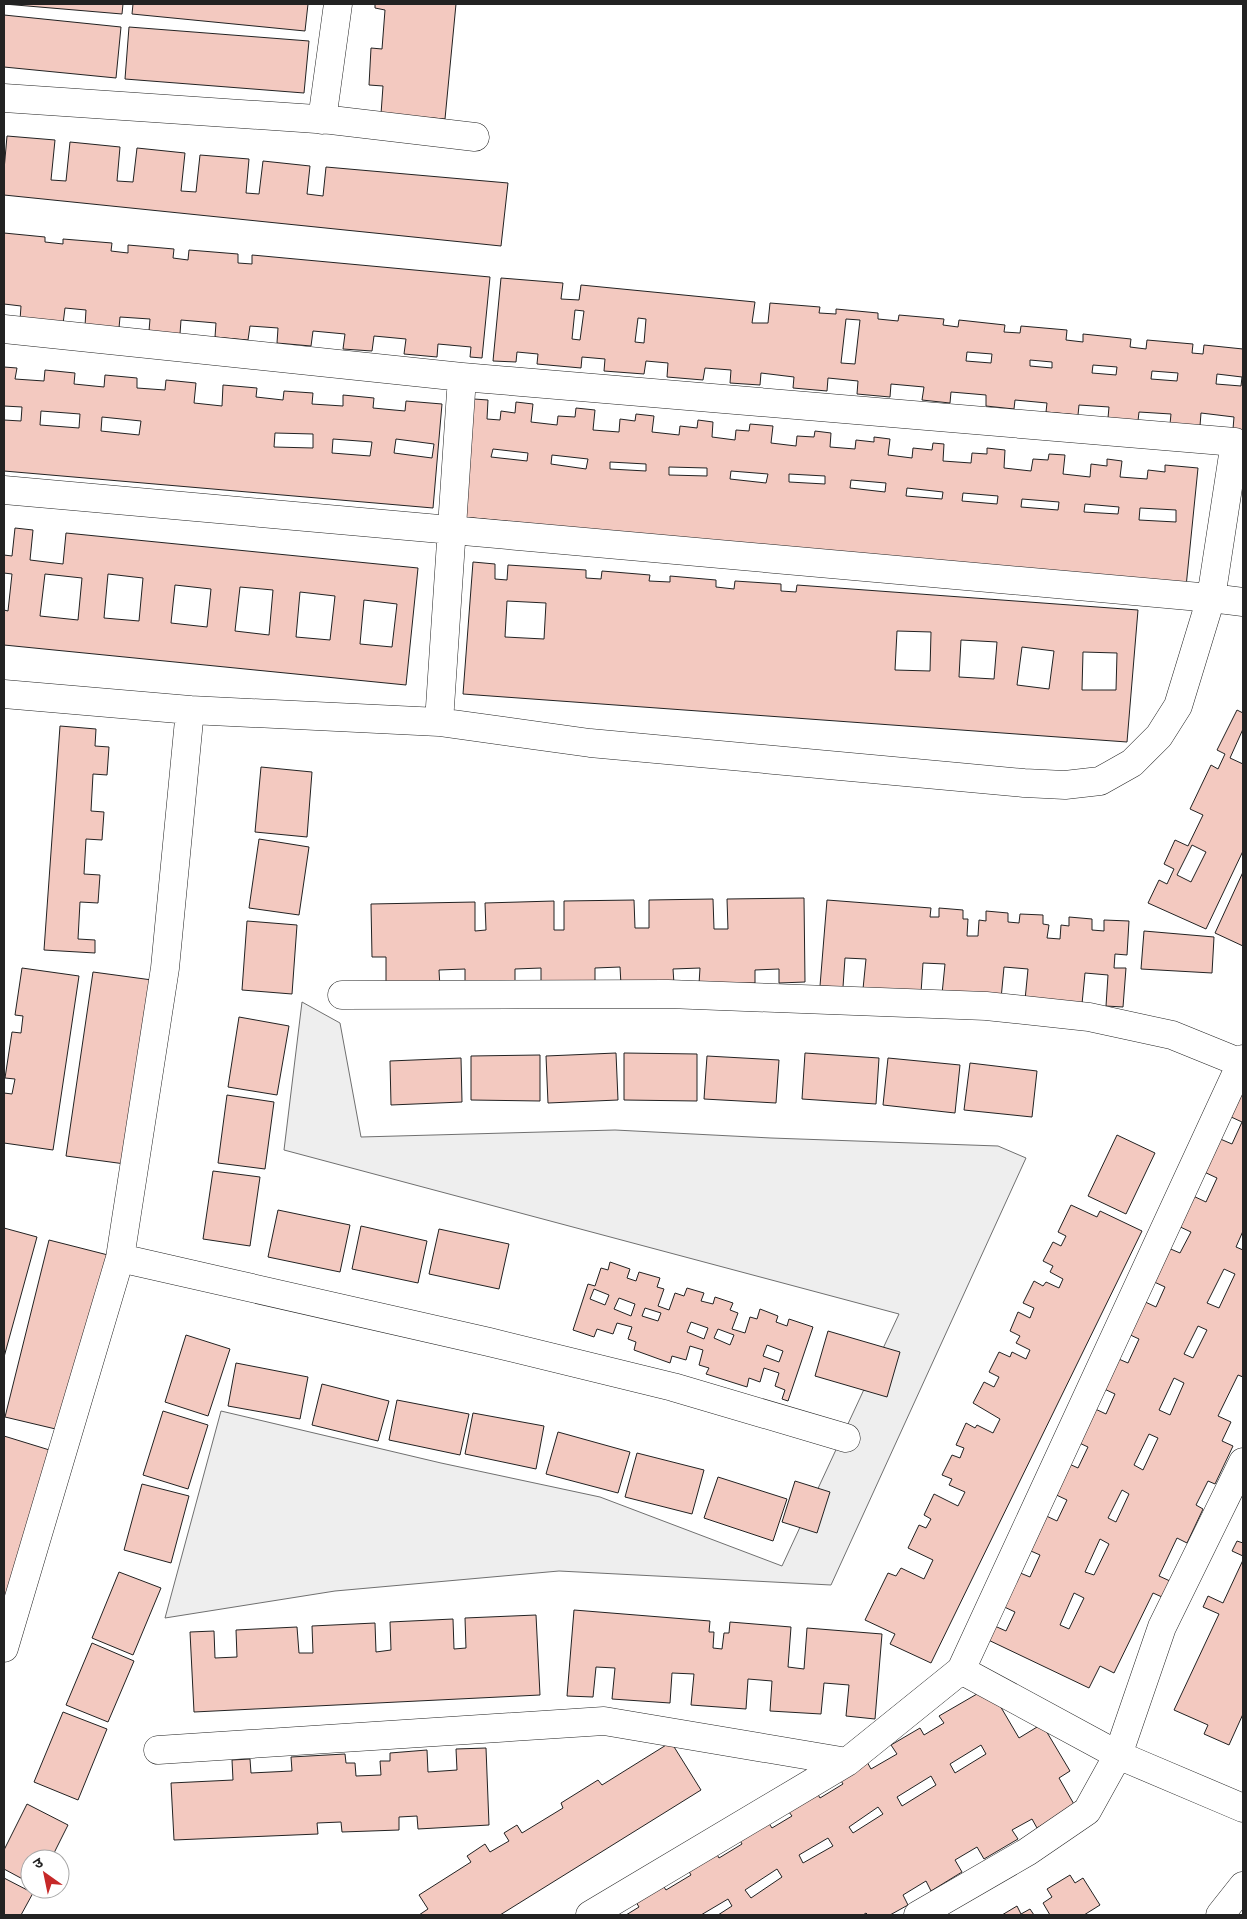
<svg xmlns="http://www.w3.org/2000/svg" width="1247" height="1919" font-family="'Libre Baskerville','Noto Sans Devanagari',serif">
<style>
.green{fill:#eee;stroke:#6f6f6f}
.building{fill:#f3c9c0;stroke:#222;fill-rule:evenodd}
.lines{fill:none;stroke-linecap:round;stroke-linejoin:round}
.minor-casing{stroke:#222;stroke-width:29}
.minor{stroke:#fff;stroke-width:28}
</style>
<rect width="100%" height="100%" fill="#fff"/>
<path class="green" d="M 302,1002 L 340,1023 L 361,1137 L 615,1130 L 771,1138 L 998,1146 L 1026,1158 L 831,1585 L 559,1571 L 335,1591 L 165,1618 L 221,1411 L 441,1463 L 600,1497 L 782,1566 L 899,1314 L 284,1150 Z"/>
<path class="building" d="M 4,4 L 123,4 L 122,14 Z
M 133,4 L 308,4 L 305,31 L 132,14 Z
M 375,4 L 456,4 L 445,119 L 381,114 L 383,86 L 369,85 L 371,48 L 382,49 L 385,10 L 375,8 Z
M 4,15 L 121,27 L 116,78 L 4,67 Z
M 129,27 L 309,41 L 304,93 L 125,79 Z
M 7,136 L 55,140 L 51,180 L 66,181 L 70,142 L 120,147 L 117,181 L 133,182 L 137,148 L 185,153 L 181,191 L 196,192 L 200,155 L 249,159 L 246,193 L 259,194 L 263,161 L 310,166 L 307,194 L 323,196 L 326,167 L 508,183 L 501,246 L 4,195 L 4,170 Z
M 4,233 L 45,237 L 45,242 L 63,244 L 63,239 L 112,243 L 111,251 L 128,253 L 128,245 L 174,249 L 173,258 L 188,260 L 189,250 L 238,254 L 238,263 L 252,264 L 252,255 L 490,277 L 482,358 L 470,357 L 471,347 L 438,344 L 437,357 L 404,354 L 406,339 L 374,336 L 372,351 L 343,349 L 345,334 L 313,331 L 311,346 L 277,343 L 278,328 L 250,326 L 248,340 L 215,337 L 216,323 L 181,320 L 180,334 L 149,331 L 150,319 L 120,317 L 119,328 L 85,326 L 86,310 L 65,308 L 63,324 L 20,320 L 21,306 L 4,304 Z
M 501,278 L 563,283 L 561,299 L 579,300 L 581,285 L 755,302 L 752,323 L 768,323 L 770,303 L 820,307 L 819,313 L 836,314 L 836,309 L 878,313 L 878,319 L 898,321 L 899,315 L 944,319 L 943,325 L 958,327 L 959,320 L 1005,325 L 1004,332 L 1020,333 L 1021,326 L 1067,330 L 1066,340 L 1083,342 L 1083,334 L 1131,339 L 1130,347 L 1146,349 L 1147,340 L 1193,344 L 1192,353 L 1203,354 L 1204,345 L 1243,349 L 1243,430 L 1233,429 L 1234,417 L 1201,413 L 1200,426 L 1170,424 L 1171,414 L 1139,412 L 1138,421 L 1108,418 L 1109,407 L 1079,405 L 1078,415 L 1046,412 L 1047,403 L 1015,400 L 1014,409 L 986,406 L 986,395 L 951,392 L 950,403 L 922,400 L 924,387 L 891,384 L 890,397 L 857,394 L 858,381 L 828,378 L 827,391 L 793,388 L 794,377 L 761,373 L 760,385 L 730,383 L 731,370 L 705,368 L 703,380 L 667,377 L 668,363 L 646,361 L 644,374 L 604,371 L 605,359 L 582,357 L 581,368 L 537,364 L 538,354 L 517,352 L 516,362 L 493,361 ZM 575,310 L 584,311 L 580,340 L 572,339 ZM 638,318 L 646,319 L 644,343 L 635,342 ZM 846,319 L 860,320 L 855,364 L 841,363 ZM 967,352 L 992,354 L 991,363 L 966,361 ZM 1030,360 L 1052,362 L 1052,368 L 1030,366 ZM 1093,365 L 1117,367 L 1116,375 L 1092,373 ZM 1152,371 L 1178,373 L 1177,381 L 1151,379 ZM 1217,374 L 1242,377 L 1241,386 L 1216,384 Z
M 4,367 L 17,368 L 15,379 L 44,381 L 45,370 L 75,373 L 74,384 L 104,387 L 105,375 L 137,378 L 137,388 L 165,390 L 166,380 L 196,383 L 194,403 L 222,406 L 223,385 L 257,388 L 256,397 L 283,400 L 284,391 L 313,393 L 312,404 L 343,406 L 343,395 L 374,398 L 373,408 L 405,411 L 406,401 L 442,404 L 433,508 L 4,471 L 4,420 L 21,421 L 22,407 L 4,406 ZM 41,411 L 80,414 L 79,428 L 40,425 ZM 102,417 L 141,421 L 139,435 L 101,431 ZM 275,433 L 313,434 L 313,448 L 274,447 ZM 333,439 L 372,442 L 370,456 L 332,453 ZM 396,439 L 434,444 L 432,458 L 394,453 Z
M 474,399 L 488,400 L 487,419 L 500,420 L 501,411 L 515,413 L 516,402 L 533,404 L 531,422 L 557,425 L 558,416 L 575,417 L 576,408 L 595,410 L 593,430 L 619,432 L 620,419 L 635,421 L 636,414 L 654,416 L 652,432 L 679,435 L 680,426 L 697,428 L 698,420 L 713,422 L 712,437 L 735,440 L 736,430 L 749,431 L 750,424 L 773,426 L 771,443 L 796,446 L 797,436 L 814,437 L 815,431 L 831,433 L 830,447 L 855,449 L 856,440 L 874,442 L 874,437 L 890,439 L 888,455 L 912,458 L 913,448 L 932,450 L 933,443 L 944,444 L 943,461 L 971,463 L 972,453 L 987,454 L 987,448 L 1005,450 L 1004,468 L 1031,471 L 1033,459 L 1048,460 L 1049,454 L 1065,455 L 1063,474 L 1090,477 L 1091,464 L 1107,466 L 1107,459 L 1122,461 L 1120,477 L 1147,479 L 1148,470 L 1165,472 L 1165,465 L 1198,468 L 1186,587 L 462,517 ZM 493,449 L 528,453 L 527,461 L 491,457 ZM 552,455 L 588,459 L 586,469 L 551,464 ZM 610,462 L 646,464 L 646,471 L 610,469 ZM 669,467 L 707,468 L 707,476 L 669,475 ZM 731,471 L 768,474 L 766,483 L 730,479 ZM 789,474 L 825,476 L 825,484 L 789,482 ZM 851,480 L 886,483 L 885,492 L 850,488 ZM 907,488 L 943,492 L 942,499 L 906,496 ZM 963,493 L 998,496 L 997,504 L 962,501 ZM 1022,499 L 1059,502 L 1058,510 L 1021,507 ZM 1085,504 L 1119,507 L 1118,514 L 1084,512 ZM 1140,508 L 1176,510 L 1176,522 L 1139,520 Z
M 15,528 L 33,530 L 30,560 L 63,564 L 66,533 L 418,568 L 406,685 L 4,645 L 4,610 L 8,611 L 12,574 L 4,573 L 4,555 L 12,556 ZM 45,574 L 82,578 L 78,620 L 40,616 ZM 108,574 L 143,578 L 139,621 L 104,618 ZM 175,585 L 211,589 L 207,627 L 171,623 ZM 240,587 L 273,590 L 269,635 L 235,631 ZM 300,592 L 335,596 L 330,640 L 296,637 ZM 364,600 L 397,604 L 392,647 L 360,644 Z
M 473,562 L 495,564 L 495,579 L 507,580 L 508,565 L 586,570 L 586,578 L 601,579 L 602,571 L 650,575 L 649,581 L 670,582 L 670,576 L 716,580 L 716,587 L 734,589 L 735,581 L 781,584 L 781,591 L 796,592 L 797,585 L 1138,610 L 1127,742 L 463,694 ZM 507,601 L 546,603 L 544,639 L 505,637 ZM 897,631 L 931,632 L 930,671 L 895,670 ZM 961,640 L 997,642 L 994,679 L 959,677 ZM 1022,647 L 1054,651 L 1049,689 L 1017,685 ZM 1083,652 L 1117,653 L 1116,690 L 1082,690 Z
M 1237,710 L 1243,713 L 1243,729 L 1230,758 L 1243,764 L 1243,851 L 1206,929 L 1148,903 L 1159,880 L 1167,884 L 1174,869 L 1164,864 L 1175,840 L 1188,846 L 1203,815 L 1190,809 L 1211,765 L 1218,769 L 1225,754 L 1217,750 ZM 1192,845 L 1206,852 L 1191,882 L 1177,875 Z
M 60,726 L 96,729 L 95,746 L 109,747 L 107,775 L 93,774 L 91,811 L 104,812 L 102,840 L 86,839 L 84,874 L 100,875 L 98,903 L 80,902 L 78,939 L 95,940 L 95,953 L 44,950 Z
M 261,767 L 312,772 L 307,837 L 255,832 Z
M 259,839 L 309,847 L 299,915 L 249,908 Z
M 1243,872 L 1243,946 L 1215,933 Z
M 804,898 L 805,982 L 779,983 L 779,969 L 755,970 L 755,983 L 699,984 L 700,968 L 673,969 L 674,984 L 621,985 L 620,967 L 595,968 L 595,986 L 541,986 L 541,968 L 515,969 L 515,987 L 465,987 L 465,969 L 439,970 L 440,988 L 386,988 L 386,957 L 372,957 L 371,904 L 475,902 L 475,931 L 486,930 L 485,903 L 554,901 L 554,930 L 564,930 L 564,901 L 634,900 L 635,928 L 649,928 L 649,900 L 713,899 L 714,929 L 728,929 L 727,899 Z
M 827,900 L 931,908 L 930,917 L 939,917 L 939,908 L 963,910 L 963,919 L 968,919 L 967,936 L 978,936 L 979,920 L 986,921 L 986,911 L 1008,913 L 1008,922 L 1019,923 L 1020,914 L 1043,915 L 1043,924 L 1049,925 L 1047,938 L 1060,939 L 1061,925 L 1069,926 L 1069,917 L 1092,919 L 1092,930 L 1104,931 L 1104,920 L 1129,921 L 1127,955 L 1115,954 L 1114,968 L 1126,968 L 1123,1007 L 1106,1006 L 1108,975 L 1085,973 L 1082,1004 L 1025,1000 L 1028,969 L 1004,967 L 1001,999 L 942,994 L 945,964 L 923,963 L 921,993 L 863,989 L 866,959 L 845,958 L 843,987 L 820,986 Z
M 247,921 L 297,925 L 292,994 L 242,990 Z
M 1144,931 L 1214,937 L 1212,973 L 1141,969 Z
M 22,968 L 79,976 L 53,1150 L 4,1143 L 4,1093 L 12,1094 L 15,1079 L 5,1078 L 12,1032 L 21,1033 L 23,1016 L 15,1015 Z
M 93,972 L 152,980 L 125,1164 L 66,1156 Z
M 239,1017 L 289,1026 L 277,1095 L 228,1087 Z
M 616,1053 L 618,1100 L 548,1103 L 546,1056 Z
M 624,1053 L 697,1054 L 697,1101 L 624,1100 Z
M 805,1053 L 879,1058 L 876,1104 L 802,1099 Z
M 540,1055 L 540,1101 L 471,1100 L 471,1056 Z
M 707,1056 L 779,1060 L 776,1103 L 704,1099 Z
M 461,1058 L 462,1102 L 391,1105 L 390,1061 Z
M 888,1058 L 960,1065 L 955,1113 L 883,1105 Z
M 970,1063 L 1037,1071 L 1032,1117 L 964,1110 Z
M 1243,1085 L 1243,1231 L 1236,1247 L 1243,1250 L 1243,1377 L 1238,1375 L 1218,1416 L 1231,1422 L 1222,1441 L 1233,1446 L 1215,1484 L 1208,1481 L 1196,1505 L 1203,1509 L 1187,1543 L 1177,1538 L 1159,1576 L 1170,1581 L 1162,1597 L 1153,1593 L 1114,1673 L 1100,1666 L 1089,1688 L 982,1637 L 988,1623 L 1006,1631 L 1015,1612 L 998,1604 L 1013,1570 L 1030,1577 L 1040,1555 L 1024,1548 L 1040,1513 L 1057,1521 L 1067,1500 L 1050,1492 L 1065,1462 L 1078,1468 L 1088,1447 L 1075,1441 L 1091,1407 L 1106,1414 L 1115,1394 L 1100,1387 L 1114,1357 L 1128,1363 L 1139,1339 L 1126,1333 L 1141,1300 L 1156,1307 L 1165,1287 L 1150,1280 L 1166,1247 L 1180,1253 L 1191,1232 L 1176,1225 L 1191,1195 L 1206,1202 L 1217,1178 L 1202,1171 L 1218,1138 L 1232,1144 L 1242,1122 L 1229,1116 ZM 1224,1269 L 1235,1274 L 1219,1308 L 1207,1303 ZM 1198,1326 L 1207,1330 L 1193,1358 L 1184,1354 ZM 1174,1378 L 1184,1383 L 1170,1415 L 1159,1410 ZM 1149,1434 L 1158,1438 L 1143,1470 L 1134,1465 ZM 1122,1490 L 1129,1494 L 1116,1522 L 1108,1518 ZM 1100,1539 L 1109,1544 L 1094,1575 L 1085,1572 ZM 1074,1593 L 1084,1598 L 1069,1629 L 1060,1625 Z
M 227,1095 L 274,1102 L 265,1169 L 218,1163 Z
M 1117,1135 L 1155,1153 L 1126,1214 L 1088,1196 Z
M 213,1171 L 260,1177 L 250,1246 L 203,1239 Z
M 1071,1205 L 1097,1217 L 1100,1211 L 1142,1231 L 931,1663 L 890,1644 L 895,1634 L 865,1620 L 888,1573 L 896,1576 L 901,1568 L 924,1579 L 933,1560 L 908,1548 L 919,1525 L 926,1528 L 931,1519 L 924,1515 L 934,1494 L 958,1506 L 965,1492 L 949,1485 L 952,1479 L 942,1475 L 952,1455 L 960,1458 L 964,1448 L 956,1445 L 966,1423 L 975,1428 L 977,1425 L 993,1433 L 1000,1419 L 973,1403 L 984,1382 L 994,1387 L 999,1377 L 989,1372 L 999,1352 L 1010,1357 L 1012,1352 L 1026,1359 L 1030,1350 L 1016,1343 L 1020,1336 L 1010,1331 L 1018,1312 L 1030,1318 L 1034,1308 L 1023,1303 L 1034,1281 L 1043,1286 L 1046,1282 L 1059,1288 L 1063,1279 L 1050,1272 L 1053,1266 L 1043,1261 L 1053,1242 L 1061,1246 L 1066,1236 L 1058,1232 Z
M 278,1210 L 350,1225 L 340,1272 L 268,1257 Z
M 361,1226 L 427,1241 L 418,1283 L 352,1269 Z
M 4,1228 L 37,1237 L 4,1357 Z
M 439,1229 L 509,1244 L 499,1289 L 429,1274 Z
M 49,1240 L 108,1255 L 64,1431 L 5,1417 Z
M 610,1262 L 630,1269 L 627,1278 L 636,1281 L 639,1272 L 660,1278 L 657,1287 L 664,1289 L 658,1306 L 669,1310 L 675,1293 L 684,1296 L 687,1288 L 704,1293 L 701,1301 L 713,1304 L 715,1297 L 733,1303 L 730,1310 L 738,1313 L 732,1329 L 745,1333 L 750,1317 L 757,1319 L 760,1309 L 778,1316 L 776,1322 L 787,1326 L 789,1319 L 813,1327 L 788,1401 L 782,1399 L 785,1390 L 775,1386 L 779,1373 L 764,1368 L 760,1382 L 749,1378 L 747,1387 L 706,1374 L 709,1368 L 699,1365 L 703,1350 L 690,1346 L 686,1360 L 672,1356 L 670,1363 L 634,1350 L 636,1342 L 628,1339 L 632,1327 L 617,1323 L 613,1334 L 597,1329 L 594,1337 L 573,1330 L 588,1284 L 595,1286 L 601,1268 L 608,1270 ZM 594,1289 L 609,1295 L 605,1305 L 590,1299 ZM 619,1298 L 635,1304 L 631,1316 L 614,1309 ZM 645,1308 L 661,1313 L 658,1321 L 642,1316 ZM 691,1322 L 708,1328 L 704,1339 L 687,1332 ZM 718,1329 L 734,1335 L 730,1345 L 714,1338 ZM 767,1345 L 783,1351 L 779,1362 L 763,1356 Z
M 828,1331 L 900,1352 L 887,1397 L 815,1376 Z
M 186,1335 L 230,1349 L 208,1416 L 165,1402 Z
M 236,1363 L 308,1377 L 300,1419 L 228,1406 Z
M 322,1384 L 389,1401 L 378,1441 L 312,1425 Z
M 397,1400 L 469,1414 L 460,1455 L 389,1440 Z
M 163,1411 L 208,1425 L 188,1489 L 143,1475 Z
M 473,1413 L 544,1426 L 536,1469 L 465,1454 Z
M 558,1432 L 630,1452 L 618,1493 L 546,1474 Z
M 4,1436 L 56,1452 L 4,1627 Z
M 637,1453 L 704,1470 L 692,1514 L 625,1497 Z
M 718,1477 L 787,1499 L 773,1541 L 704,1518 Z
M 795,1481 L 830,1492 L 817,1533 L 782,1522 Z
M 142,1484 L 189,1496 L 171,1563 L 124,1550 Z
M 1237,1541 L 1243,1543 L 1243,1556 L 1232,1551 Z
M 1243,1560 L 1243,1714 L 1229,1745 L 1204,1734 L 1208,1725 L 1174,1710 L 1219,1614 L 1203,1607 L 1208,1596 L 1223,1603 Z
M 119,1572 L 161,1588 L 133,1655 L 92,1638 Z
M 574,1610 L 710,1621 L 709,1632 L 714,1632 L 713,1648 L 722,1649 L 724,1633 L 729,1633 L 730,1622 L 791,1627 L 788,1667 L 804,1669 L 807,1628 L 882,1634 L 875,1719 L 846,1716 L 849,1685 L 824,1683 L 821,1714 L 770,1711 L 772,1681 L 748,1679 L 746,1709 L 691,1705 L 694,1674 L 672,1673 L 670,1703 L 612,1699 L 615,1668 L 596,1667 L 593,1697 L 567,1696 Z
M 536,1615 L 540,1695 L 194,1712 L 190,1632 L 214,1631 L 215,1658 L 237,1657 L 236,1630 L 297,1627 L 299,1653 L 313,1653 L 312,1626 L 375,1623 L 376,1652 L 391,1650 L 390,1622 L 453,1619 L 454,1649 L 466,1648 L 465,1618 Z
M 92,1643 L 134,1661 L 108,1722 L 66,1705 Z
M 989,1687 L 1019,1738 L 1042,1724 L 1070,1771 L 1059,1778 L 1075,1806 L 1037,1828 L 1032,1819 L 1012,1830 L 1018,1839 L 984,1859 L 977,1847 L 955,1860 L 962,1872 L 931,1891 L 926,1881 L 903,1895 L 908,1905 L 890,1915 L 868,1915 L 866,1913 L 863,1915 L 718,1915 L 732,1906 L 728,1899 L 701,1915 L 626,1915 L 639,1907 L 633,1897 L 660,1881 L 666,1890 L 691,1875 L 686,1866 L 714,1849 L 719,1858 L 742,1844 L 737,1835 L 766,1819 L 772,1828 L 792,1816 L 785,1807 L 815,1789 L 820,1798 L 843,1784 L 838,1776 L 866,1760 L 871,1769 L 897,1754 L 891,1745 L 920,1728 L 924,1735 L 944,1723 L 939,1716 ZM 981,1745 L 986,1754 L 955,1773 L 950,1764 ZM 931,1776 L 936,1785 L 902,1806 L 897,1797 ZM 878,1807 L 883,1814 L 853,1833 L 849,1827 ZM 828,1838 L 833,1846 L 803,1863 L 799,1855 ZM 777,1869 L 782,1877 L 751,1898 L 745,1890 Z
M 63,1712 L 107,1729 L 78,1800 L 34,1782 Z
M 671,1742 L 701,1790 L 500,1915 L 419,1915 L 428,1909 L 419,1895 L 471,1862 L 467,1856 L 485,1844 L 490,1852 L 509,1841 L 504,1833 L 517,1825 L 522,1833 L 563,1808 L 561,1803 L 598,1780 L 602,1785 Z
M 486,1748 L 489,1825 L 418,1829 L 417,1816 L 399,1817 L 399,1830 L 342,1832 L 341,1822 L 317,1823 L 318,1834 L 174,1840 L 171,1783 L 233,1780 L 232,1760 L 250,1759 L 251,1773 L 292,1771 L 291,1757 L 345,1754 L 346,1763 L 355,1763 L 356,1776 L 381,1775 L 380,1761 L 390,1761 L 390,1753 L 427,1750 L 428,1772 L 457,1770 L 456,1749 Z
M 27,1804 L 68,1825 L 51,1859 L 30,1859 L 30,1883 L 4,1869 L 4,1850 Z
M 1070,1875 L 1075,1883 L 1083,1878 L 1100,1905 L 1084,1915 L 1050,1915 L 1043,1903 L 1052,1897 L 1047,1889 Z
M 4,1878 L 33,1893 L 21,1915 L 4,1915 Z
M 1017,1906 L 1021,1914 L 1030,1909 L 1034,1915 L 1002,1915 Z"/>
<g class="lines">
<g class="minor-casing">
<path id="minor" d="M 4,98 L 331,120 L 475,137
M 322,120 L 338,4
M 4,329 L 462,377 L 1235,442 L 1211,598 L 1178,706 L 1159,736 L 1132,763 L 1100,781 L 1065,785 L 1024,783 L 590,743 L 439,722 L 190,710 L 4,694
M 4,490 L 1211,598 L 1243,602
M 439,722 L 462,377
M 342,995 L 668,994 L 986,1006 L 1089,1017 L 1172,1035 L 1241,1063
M 120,1258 L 489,1342 L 673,1387 L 846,1438
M 4,1648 L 120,1258 L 165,968 L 190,710
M 961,1670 L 1118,1755 L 1243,1808
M 158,1750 L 604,1721 L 847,1762
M 590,1915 L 847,1762 L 961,1670 L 1243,1059
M 918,1915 L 1027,1852 L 1087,1811 L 1118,1755 L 1162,1627 L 1243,1462
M 1220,1915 L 1243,1886"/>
</g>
<use href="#minor" class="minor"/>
</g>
<rect width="1247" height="1919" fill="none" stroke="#222222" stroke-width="10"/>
<g transform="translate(45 1874) rotate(327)"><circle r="24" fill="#ffffff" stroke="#a7a7a7"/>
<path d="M0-4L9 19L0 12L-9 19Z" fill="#c62828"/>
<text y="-8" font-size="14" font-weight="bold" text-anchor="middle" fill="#222222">उ</text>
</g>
</svg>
